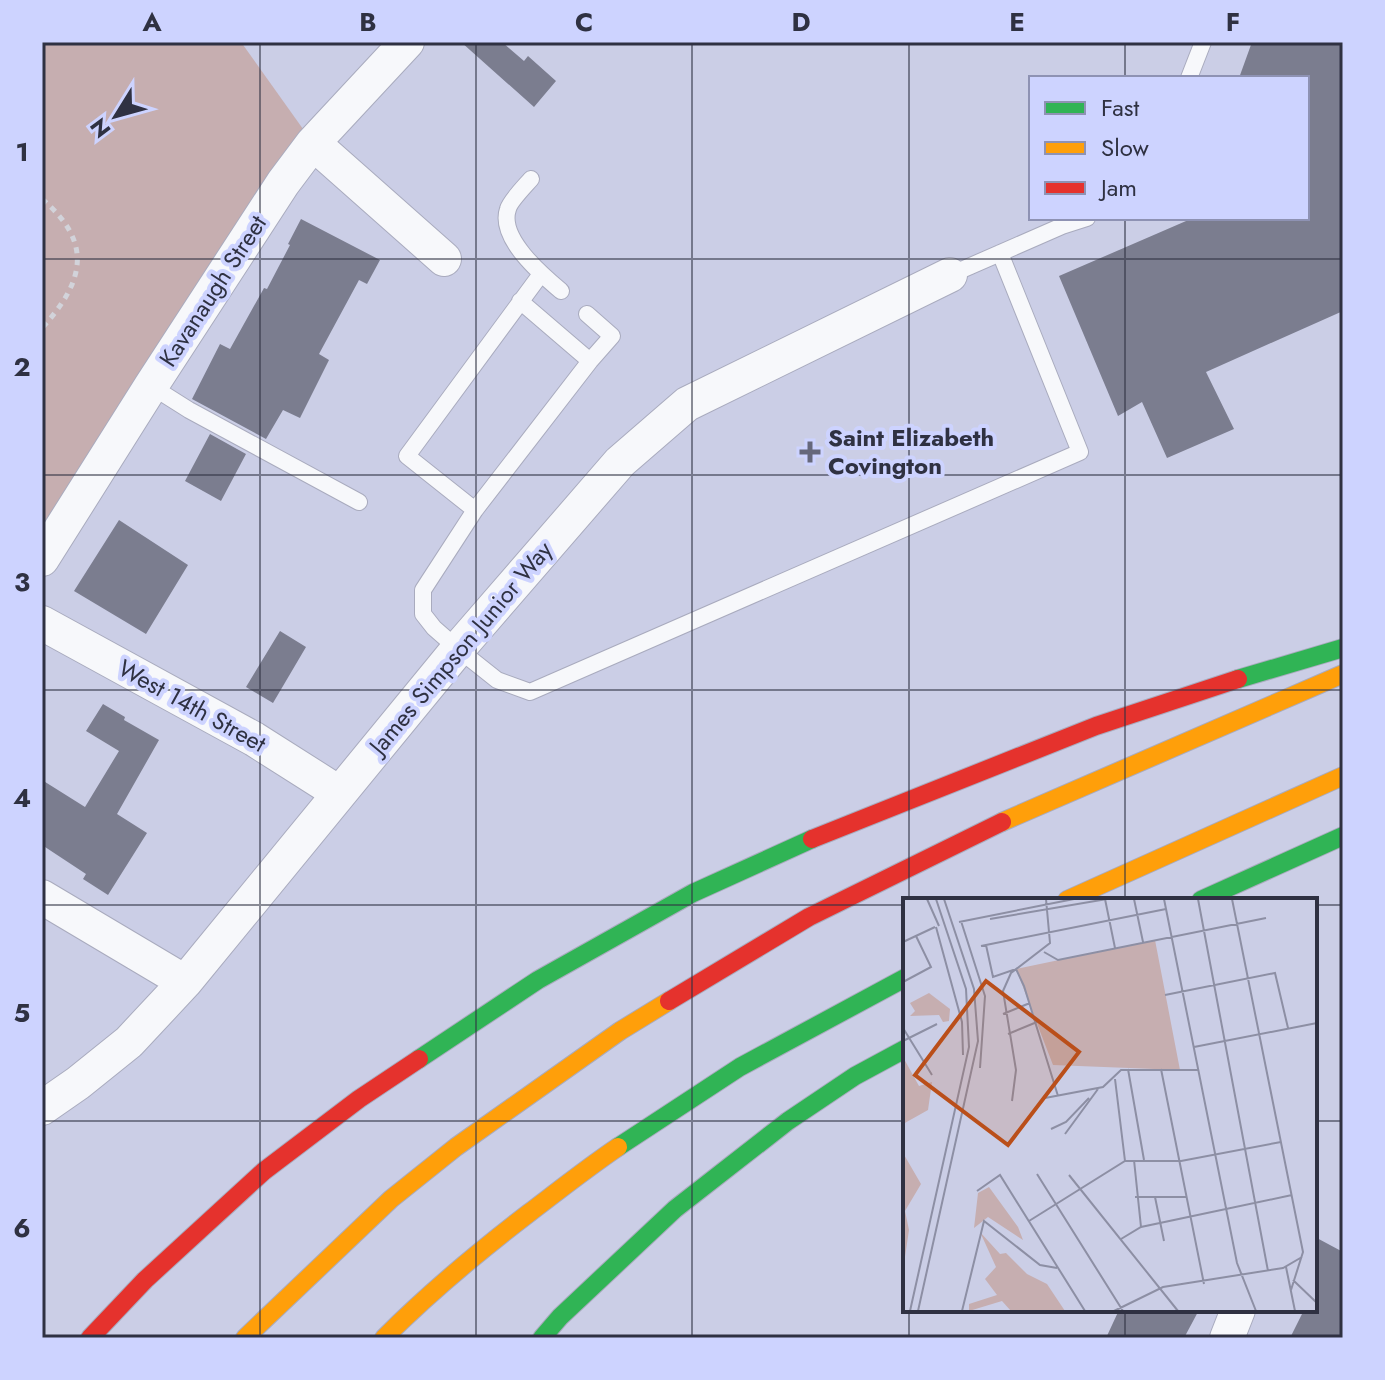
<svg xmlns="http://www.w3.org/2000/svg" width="1385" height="1380" font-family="Jost,sans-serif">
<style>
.green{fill:#c6aeb0}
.building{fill:#7b7d8f}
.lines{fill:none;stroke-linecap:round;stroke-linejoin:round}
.lane-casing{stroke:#a9abbe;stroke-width:18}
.street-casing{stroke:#a9abbe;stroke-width:36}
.fast-casing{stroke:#a9abbe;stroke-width:20}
.slow-casing{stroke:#a9abbe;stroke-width:20}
.jam-casing{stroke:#a9abbe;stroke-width:20}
.path{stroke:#d2d3da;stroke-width:5;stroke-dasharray:6 6;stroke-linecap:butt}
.lane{stroke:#f7f8fb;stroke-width:16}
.street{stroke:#f7f8fb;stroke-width:34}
.fast{stroke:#30b455;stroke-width:18}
.slow{stroke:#ff9f0a;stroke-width:18}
.jam{stroke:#e5322d;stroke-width:18}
.grid{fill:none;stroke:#2f3142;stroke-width:2;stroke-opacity:0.55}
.poi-dot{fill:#66687b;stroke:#cdd3ff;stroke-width:3}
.labels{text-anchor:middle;stroke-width:8;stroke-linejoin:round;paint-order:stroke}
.street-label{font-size:24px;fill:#2f3142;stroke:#cdd3ff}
.poi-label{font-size:24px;font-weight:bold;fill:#2f3142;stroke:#cdd3ff;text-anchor:start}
.inset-road{fill:none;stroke:#8d8fa4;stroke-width:2}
.view{fill:#ba4f1a;fill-opacity:0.15;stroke:#ba4f1a;stroke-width:4}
.inset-edge{fill:none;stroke:#2f3142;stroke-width:4}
.neatline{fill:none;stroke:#2f3142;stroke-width:3}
.grid-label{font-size:26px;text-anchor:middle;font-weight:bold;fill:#2f3142}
</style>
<rect width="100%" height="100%" fill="#cbcee6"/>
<path class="green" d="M 42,42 L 241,42 L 313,143 L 42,559 Z"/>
<path class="building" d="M 461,42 L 502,42 L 524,61 L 528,56 L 556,81 L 534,107 Z
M 1252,42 L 1343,42 L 1343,311 L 1206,372 L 1234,429 L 1167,458 L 1142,402 L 1118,416 L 1059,276 L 1193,218 L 1307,218 L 1307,78 L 1239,78 Z
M 301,219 L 380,260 L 367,284 L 359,280 L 319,354 L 329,360 L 300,418 L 283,410 L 266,439 L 192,399 L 220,344 L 230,349 L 264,288 L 267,289 L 290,245 L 288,244 Z
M 210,434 L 246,454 L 221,501 L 185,481 Z
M 119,520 L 188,565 L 146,634 L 74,591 Z
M 280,631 L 306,647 L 273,703 L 246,687 Z
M 103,704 L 125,717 L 124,720 L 159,740 L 117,814 L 147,833 L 108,895 L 83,879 L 86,874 L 42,845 L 42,780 L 85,807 L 119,751 L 86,731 Z
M 1315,1237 L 1343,1252 L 1343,1338 L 1290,1338 L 1304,1310 L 1315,1310 Z
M 1119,1310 L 1199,1310 L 1184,1338 L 1106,1338 Z"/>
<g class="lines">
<g class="lane-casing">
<path id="lane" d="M 1189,78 L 1203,42
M 531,179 C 525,186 510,201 508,209 C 498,238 542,275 561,291
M 950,275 L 1062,226 L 1087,218
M 520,301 L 590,361
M 587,314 L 612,336 L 590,361 L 475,510 L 423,590 L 423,614 L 434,628 L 458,649 L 497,680 L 530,692 L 1080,452 L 1000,253
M 151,386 L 189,410 L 359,502
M 475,510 L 407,456 L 541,274"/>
</g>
<g class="street-casing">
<path id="street" d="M 313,143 L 444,259
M 42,559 L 151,386 L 283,183 L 313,143 L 407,42
M 42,623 L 254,739 L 339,793
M 42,897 L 185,982
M 42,1108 L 78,1083 L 129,1042 L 185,982 L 458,649 L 620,462 L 687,404 L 950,275
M 1227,1338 L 1238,1310"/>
</g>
<g class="fast-casing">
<path id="fast" d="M 1238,679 L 1343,648
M 1201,900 L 1343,836
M 419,1059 L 538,980 L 693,893 L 812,839
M 618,1147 L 740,1067 L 905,978
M 542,1338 L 560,1317 L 675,1209 L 788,1121 L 855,1076 L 905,1049"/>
</g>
<g class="slow-casing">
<path id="slow" d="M 1002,822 L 1343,674
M 1067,900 L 1343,776
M 245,1338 L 391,1199 L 456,1147 L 620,1031 L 669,1001
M 384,1338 C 429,1293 478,1252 529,1213 C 558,1191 587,1168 618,1147"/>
</g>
<g class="jam-casing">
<path id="jam" d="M 812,839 L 1096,726 L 1238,679
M 669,1001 L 809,917 L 1002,822
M 90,1338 L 145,1280 L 264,1171 L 359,1099 L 419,1059"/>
</g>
<path class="path" d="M 42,199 C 94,243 84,282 42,328"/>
<use href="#lane" class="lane"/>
<use href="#street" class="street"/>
<use href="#fast" class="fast"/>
<use href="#slow" class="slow"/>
<use href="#jam" class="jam"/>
</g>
<path class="grid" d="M 260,42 L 260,1338M 476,42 L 476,1338M 692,42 L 692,1338M 909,42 L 909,900M 1125,42 L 1125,78M 1125,218 L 1125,900M 42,259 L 1343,259M 42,475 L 1343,475M 42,690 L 1343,690M 42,905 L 905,905M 1315,905 L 1343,905M 42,1121 L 905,1121M 1315,1121 L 1343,1121M 909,1310 L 909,1338M 1125,1310 L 1125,1338"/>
<path class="poi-dot" d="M806 440h8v8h8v8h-8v8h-8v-8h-8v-8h8z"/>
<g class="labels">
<g class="street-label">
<text transform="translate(213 291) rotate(-57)" y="8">Kavanaugh Street</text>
<text transform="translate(461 648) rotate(-50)" y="8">James Simpson Junior Way</text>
<text transform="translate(192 706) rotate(29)" y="8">West 14th Street</text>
</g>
<g class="poi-label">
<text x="828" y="446">Saint Elizabeth<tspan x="828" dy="28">Covington</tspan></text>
</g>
</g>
<g transform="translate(903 898)">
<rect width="414" height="414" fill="#cbcee6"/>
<path d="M 252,42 L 277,172 L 150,167 L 113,71 ZM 26,95 L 47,111 L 46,123 L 40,124 L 36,117 L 7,118 L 12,113 L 7,105 ZM 0,159 L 16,188 L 29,184 L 25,212 L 0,226 ZM 0,255 L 18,286 L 2,313 L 6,332 L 0,372 ZM 86,289 L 115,329 L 120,342 L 85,319 L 71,330 L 75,295 ZM 77,334 L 97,356 L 103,355 L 124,376 L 144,386 L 162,413 L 108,413 L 99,403 L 66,413 L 66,406 L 94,397 L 82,381 L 93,369 Z" fill="#c6aeb0"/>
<path class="inset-road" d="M 24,1 L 36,28M 202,1 L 212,50M 231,1 L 240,44M 261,1 L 334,365 L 353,413M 295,1 L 365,373M 329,1 L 400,354 L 388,392M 87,21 L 204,1M 58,23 L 82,98 L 77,170M 56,24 L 171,1M 33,29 L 59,124 L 60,157M 0,44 L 32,29M 83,47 L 90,79 L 113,71 L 121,88 L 155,198M 78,48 L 263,11M 141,54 L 155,62 L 363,20M 0,84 L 28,69 L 13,38M 262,97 L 372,75 L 385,130M 100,116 L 127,105M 0,130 L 29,177M 105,136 L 134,124M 0,143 L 34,126M 291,149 L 414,125M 225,171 L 241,262M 258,171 L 301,386M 212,181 L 222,263M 142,200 L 200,189 L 218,172 L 296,172M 109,203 L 113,172 L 100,93 L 108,75 L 147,45 L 143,1M 148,231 L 163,224 L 186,200M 162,236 L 195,191M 231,262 L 238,329M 134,276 L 220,413M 166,277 L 275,413M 74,293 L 97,277 L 182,413M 232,299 L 283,299M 252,299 L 261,343M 126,323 L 222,263 L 278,263 L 378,244M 218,341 L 238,329 L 389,297M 383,369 L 392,413M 390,382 L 414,405M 7,413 L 66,149 L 63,91 L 33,1M 15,413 L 75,143 L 71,91 L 41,1M 59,413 L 81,323 L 137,367 L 154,370M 211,413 L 260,389 L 380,370 L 399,359"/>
<path class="view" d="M 83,83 L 176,154 L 105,247 L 12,177 Z"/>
<rect width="414" height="414" class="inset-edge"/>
</g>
<rect width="1385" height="1380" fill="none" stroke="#cdd3ff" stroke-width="88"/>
<rect x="1029" y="76" width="280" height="144" fill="#cdd3ff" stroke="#8e92b3" stroke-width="2"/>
<rect x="1045" y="102" width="40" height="12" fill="#30b455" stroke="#8e92b3" stroke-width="2"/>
<text x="1101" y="116" font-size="24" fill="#2f3142">Fast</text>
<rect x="1045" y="142" width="40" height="12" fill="#ff9f0a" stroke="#8e92b3" stroke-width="2"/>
<text x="1101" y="156" font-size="24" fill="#2f3142">Slow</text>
<rect x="1045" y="182" width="40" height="12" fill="#e5322d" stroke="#8e92b3" stroke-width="2"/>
<text x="1101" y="196" font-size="24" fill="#2f3142">Jam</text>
<g transform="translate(116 116) rotate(233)" stroke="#cdd3ff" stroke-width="6" paint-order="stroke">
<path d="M0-6L14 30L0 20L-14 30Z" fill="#2f3142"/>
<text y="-12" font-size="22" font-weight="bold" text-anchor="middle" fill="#2f3142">N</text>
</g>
<rect x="44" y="44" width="1297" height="1292" class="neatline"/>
<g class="grid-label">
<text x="152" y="31">A</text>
<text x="368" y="31">B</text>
<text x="584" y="31">C</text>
<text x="801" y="31">D</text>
<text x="1017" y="31">E</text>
<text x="1233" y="31">F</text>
<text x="22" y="161">1</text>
<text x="22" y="376">2</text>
<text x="22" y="591">3</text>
<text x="22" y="807">4</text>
<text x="22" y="1022">5</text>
<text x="22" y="1237">6</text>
</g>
</svg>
